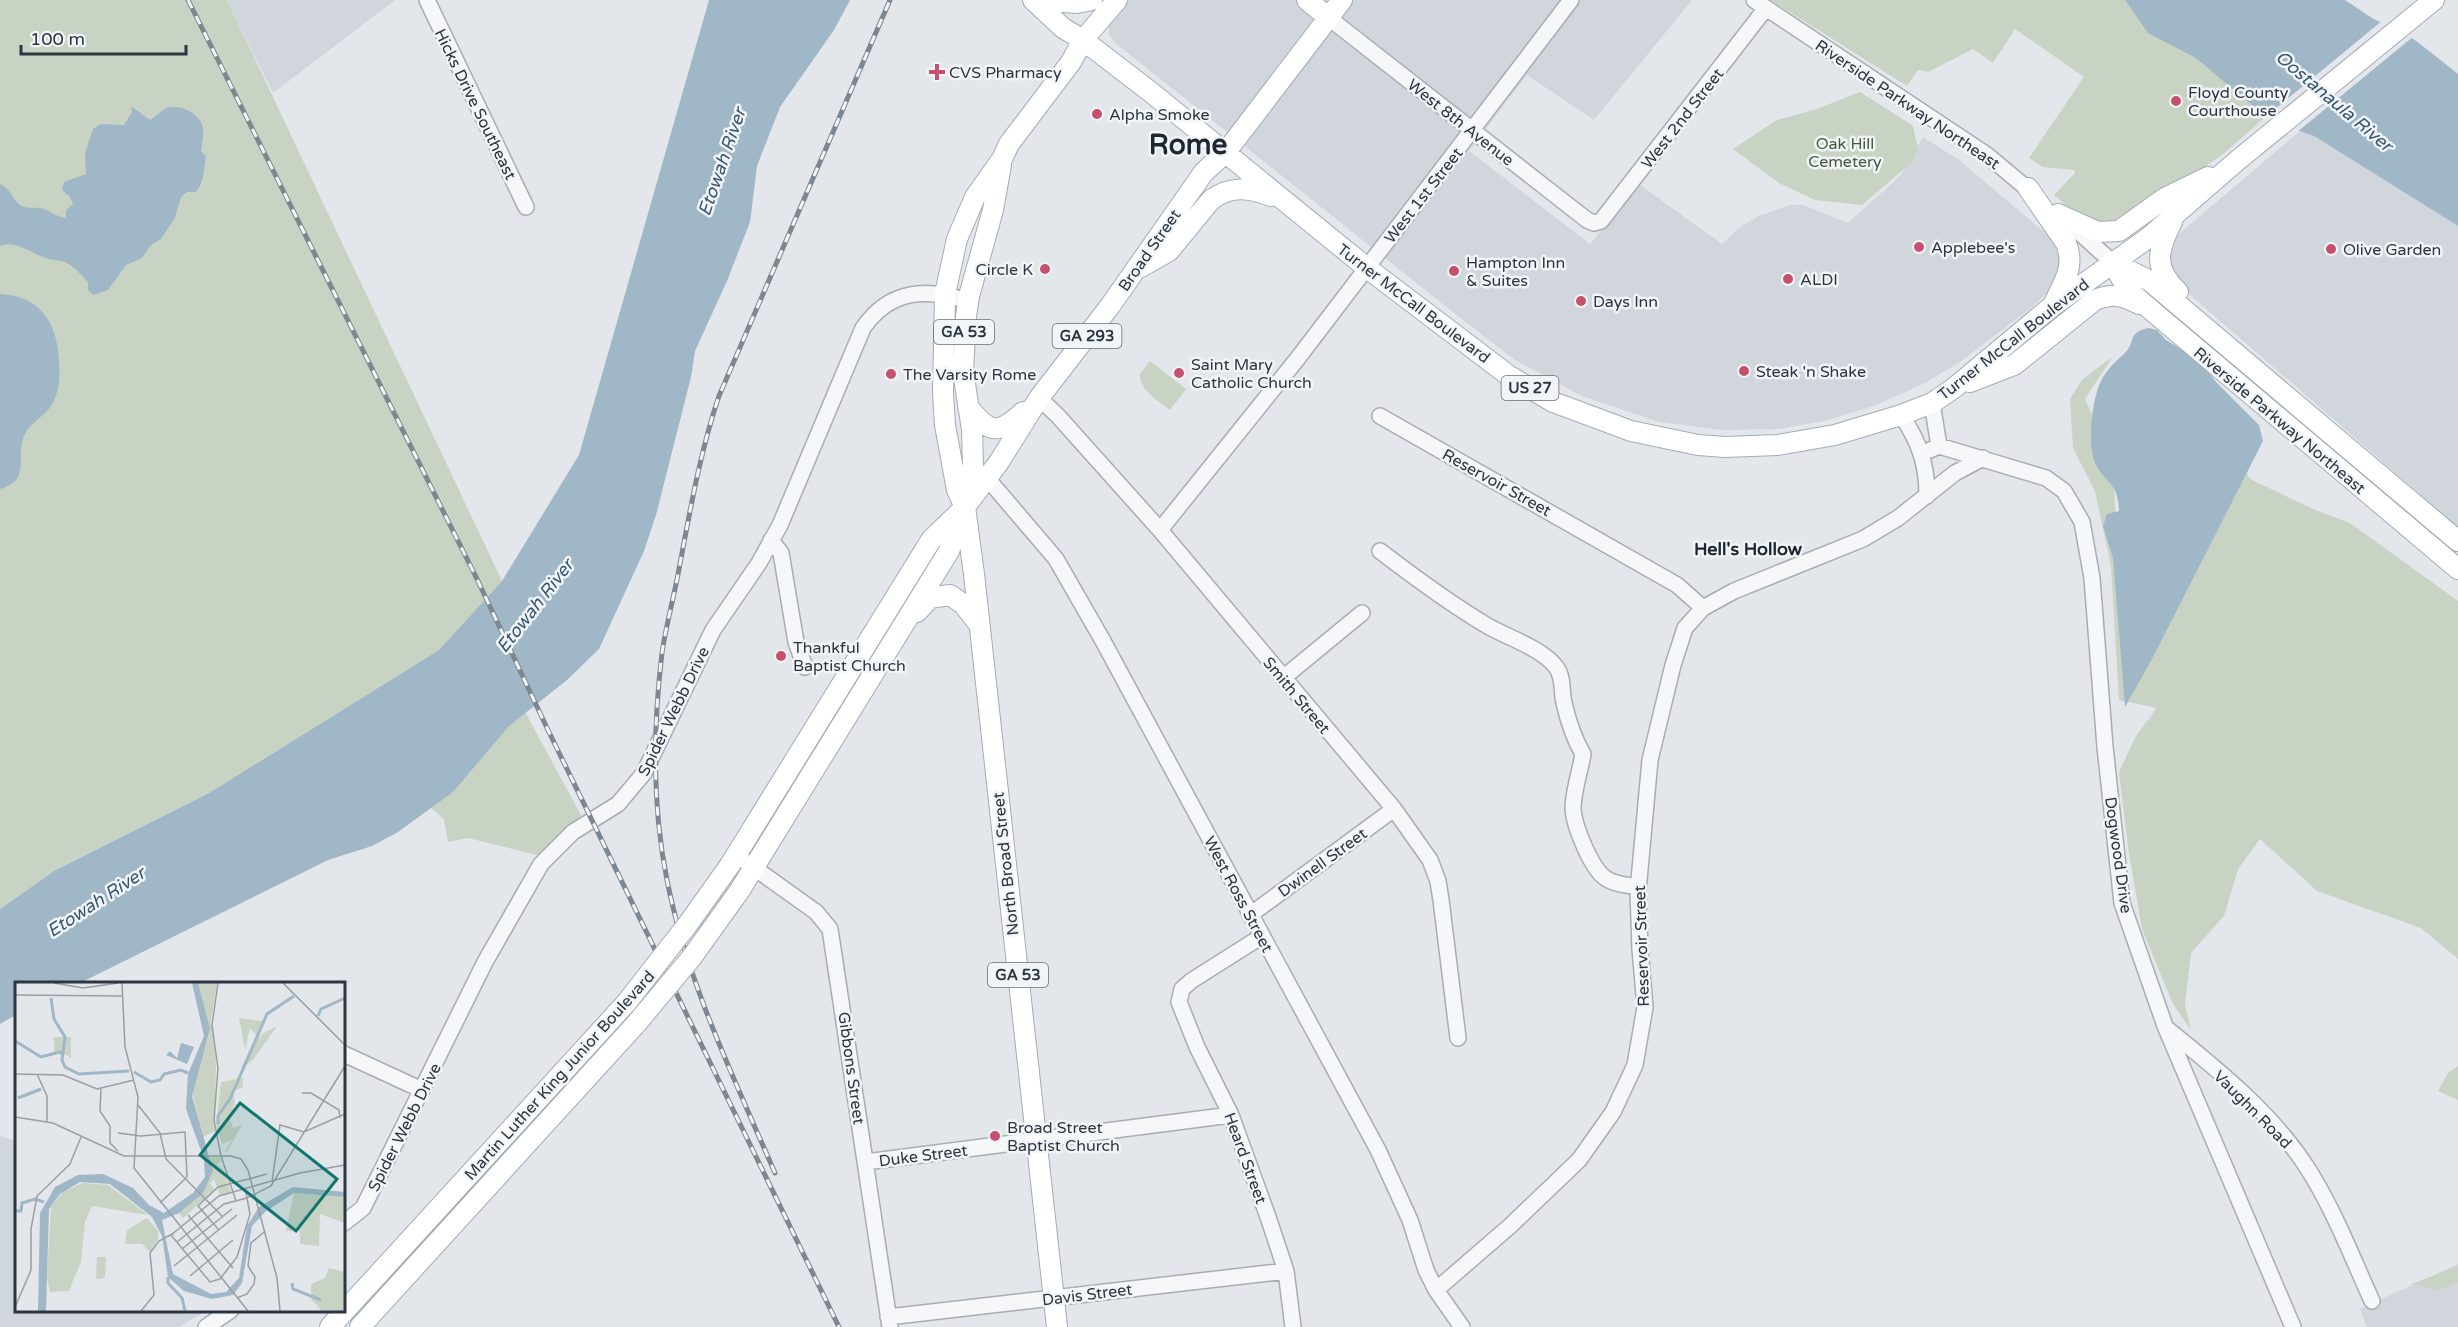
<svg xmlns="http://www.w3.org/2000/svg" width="2458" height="1327" font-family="'Varela Round',sans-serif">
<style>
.built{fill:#d1d5dc}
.green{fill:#c9d3c4}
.water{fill:#a0b7c7}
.pier{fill:#e3e6ea}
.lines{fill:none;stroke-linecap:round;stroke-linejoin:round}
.minor-casing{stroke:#a8adb4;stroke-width:18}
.major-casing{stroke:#a3acb5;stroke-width:22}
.minor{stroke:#f5f7f8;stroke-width:15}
.major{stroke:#fff;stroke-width:20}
.rail-casing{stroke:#7d8792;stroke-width:5}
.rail{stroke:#f2f5f7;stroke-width:3;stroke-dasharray:9;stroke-linecap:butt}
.major-bridge-casing{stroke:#a3acb5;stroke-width:22;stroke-linecap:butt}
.major-bridge{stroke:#fff;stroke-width:20}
.poi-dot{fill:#c5516d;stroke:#f2f5f7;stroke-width:2}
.labels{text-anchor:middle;stroke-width:5;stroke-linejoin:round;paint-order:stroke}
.shield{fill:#f2f5f7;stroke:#676f78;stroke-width:1.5}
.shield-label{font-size:15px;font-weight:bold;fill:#2c3541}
.poi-label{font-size:16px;fill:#2c3541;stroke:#f2f5f7;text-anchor:start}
.street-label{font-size:16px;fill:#2c3541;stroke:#f2f5f7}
.park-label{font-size:16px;fill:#435b3a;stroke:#f2f5f7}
.water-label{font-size:18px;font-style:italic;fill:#385772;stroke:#f2f5f7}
.neighbourhood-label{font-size:18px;font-weight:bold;fill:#1e2632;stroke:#f2f5f7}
.town-label{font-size:28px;font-weight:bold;fill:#1e2632;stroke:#f2f5f7}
.inset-river{fill:none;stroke:#a0b7c7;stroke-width:3}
.inset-road{fill:none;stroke:#9a9fa6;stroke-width:1.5}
.view{fill:#0f766e;fill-opacity:0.15;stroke:#0f766e;stroke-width:3}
.inset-edge{fill:none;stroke:#2c3541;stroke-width:3}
</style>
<rect width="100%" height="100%" fill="#e3e6ea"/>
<path class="built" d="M 227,0 L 395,0 L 273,93 Z
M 1129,0 L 1692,0 L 1594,120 L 1527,75 L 1469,151 L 1590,244 L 1640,185 L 1722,244 L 1740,227 L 1759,216 L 1790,205 L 1803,205 L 1848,223 L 1900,176 L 1923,137 L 1959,160 L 2054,240 L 2062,251 L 2060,281 L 2031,308 L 1960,362 L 1925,383 L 1873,406 L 1824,421 L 1779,429 L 1723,430 L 1659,422 L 1582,396 L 1515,360 L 1449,309 L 1114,42 L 1109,35 L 1109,26 Z
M 2300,131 L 2314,136 L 2458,226 L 2458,527 L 2175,282 L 2165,260 L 2173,239 Z
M 0,1136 L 16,1141 L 16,1310 L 200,1310 L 202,1313 L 179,1327 L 0,1327 Z
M 2458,1264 L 2458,1327 L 2367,1327 L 2360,1309 Z"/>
<path class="green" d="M 0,0 L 227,0 L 502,581 L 439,650 L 209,793 L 54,871 L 0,909 Z
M 1771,0 L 2217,0 L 2310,78 L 2222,155 L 2117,227 L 2081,219 L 2054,195 L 2075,173 L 2074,170 L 2043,167 L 2029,158 L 2084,77 L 2015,29 L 1993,63 L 1973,49 L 1928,72 L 1918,70 L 1907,86 Z
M 1860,92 L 1913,126 L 1918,149 L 1911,163 L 1862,205 L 1815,200 L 1779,183 L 1733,149 L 1777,120 L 1814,110 Z
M 2113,356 L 2085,399 L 2112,460 L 2116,520 L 2235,453 L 2250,479 L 2315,510 L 2350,523 L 2458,601 L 2458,959 L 2421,928 L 2317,891 L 2260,839 L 2238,869 L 2224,916 L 2191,953 L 2185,1004 L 2191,1030 L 2173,1004 L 2142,929 L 2128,847 L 2119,772 L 2136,736 L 2157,708 L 2119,700 L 2111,566 L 2095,491 L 2073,448 L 2070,399 L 2082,380 Z
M 1150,361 L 1186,389 L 1170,410 C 1159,401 1139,390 1140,374 Z
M 524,710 L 581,815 L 541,856 L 468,838 L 448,842 L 444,819 L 426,804 Z
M 2458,1066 L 2458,1100 L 2438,1091 L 2448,1073 Z
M 2458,1267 L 2458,1282 L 2438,1290 L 2411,1284 Z"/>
<path class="water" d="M 709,0 L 850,0 L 834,30 L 780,107 L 757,166 L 750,222 L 727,281 L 695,351 L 691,377 L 656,515 L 644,551 L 599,649 L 567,680 L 509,726 L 453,792 L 398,832 L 372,846 L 328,860 L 80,983 L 16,984 L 16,1015 L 0,1024 L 0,909 L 54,871 L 209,793 L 439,650 L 502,581 L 579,455 Z
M 2125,0 L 2345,0 L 2372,18 L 2415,40 L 2458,74 L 2458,226 L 2314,136 L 2271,121 L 2196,58 L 2148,33 Z
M 131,106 L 150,120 C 155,117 161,111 166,108 C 180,103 199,113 203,127 C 204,135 202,143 201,151 L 206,157 C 204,169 204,182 196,192 L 187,192 L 181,197 L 175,218 L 161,239 L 151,245 L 142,258 L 126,265 L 108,290 L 93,295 L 88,290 L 88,282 C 81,275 75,267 67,263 C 60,259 55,261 49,259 C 33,255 16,239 0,246 L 0,184 C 10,187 12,199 20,205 C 27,210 36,206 44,209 C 52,212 57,217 66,218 L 66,210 L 73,204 L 70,197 L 62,190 L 64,182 L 86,174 L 85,153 L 93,129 L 101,124 L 124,125 L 132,112 Z
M 0,294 C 42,296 57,324 59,361 C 60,377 60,392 51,406 C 43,418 29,423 24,436 C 15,457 32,480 0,489 Z
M 2149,328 L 2157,330 L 2166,340 L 2199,360 L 2217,383 L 2259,425 L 2263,441 L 2152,659 L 2125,707 L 2113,558 L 2103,526 L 2107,514 L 2119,511 C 2118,480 2105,485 2095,463 C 2087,443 2092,399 2101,381 C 2107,369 2116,361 2125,353 C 2136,342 2127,332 2149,328 Z"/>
<path class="pier" d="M 2383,20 L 2414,36 L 2296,133 L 2269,124 L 2263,119 Z"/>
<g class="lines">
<g class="minor-casing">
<path id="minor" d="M 427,0 L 526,207
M 1754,0 L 1987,155 L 2035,195
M 1329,18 L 1587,220 L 1594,223 L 1601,221 L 1766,8
M 2070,224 L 2112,262
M 1039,398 L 1058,416 L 1160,530 L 1394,809 L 1430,860 L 1438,881 L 1441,900 L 1458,1038
M 1901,415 C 1919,441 1927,464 1927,496
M 1380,416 L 1677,585 L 1703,608
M 1939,446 L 2046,478 L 2064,491 L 2082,522 L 2092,578 L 2105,747 L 2122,903 L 2165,1026 L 2293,1327
M 1930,450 L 1939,446 L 1932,403
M 987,478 L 1056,559 L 1103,641 L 1378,1150 L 1410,1220 L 1426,1270 L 1436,1290 L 1462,1327
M 1160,530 L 1298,358 L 1571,0
M 771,540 L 781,553 L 796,642 L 805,667
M 1380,551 C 1414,577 1449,603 1486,625 C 1506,637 1542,648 1556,667 C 1564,677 1561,691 1564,703 C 1568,720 1574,739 1583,754 C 1580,772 1573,792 1573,809 C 1574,826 1592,871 1607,879 C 1616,885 1628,885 1638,887
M 1283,678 L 1362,613
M 746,862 L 816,912 L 830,929 L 890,1327
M 1250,915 L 1394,809
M 1262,936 L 1191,981 L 1182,989 L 1179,1002 L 1197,1047 L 1231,1115 L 1268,1217 L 1286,1271 L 1293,1327
M 2166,1028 C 2217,1069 2273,1114 2308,1169 C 2334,1210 2352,1257 2372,1301
M 344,1054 L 422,1090
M 866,1162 L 1231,1115
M 344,1223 L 363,1208 L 485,962 L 541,864 L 573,832 L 618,804 L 644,773 L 713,630 L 759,563 L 780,525 L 863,328 C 890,289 926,288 968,301
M 1436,1290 L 1510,1226 L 1579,1160 L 1613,1112 L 1635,1065 L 1645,1007 L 1640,949 L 1638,891 L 1650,760 L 1673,665 L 1685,628 L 1703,608 L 1734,591 L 1863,539 L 1898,518 L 1955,473 L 1983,458
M 888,1317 L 1286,1271
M 206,1327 L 231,1310"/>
</g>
<g class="major-casing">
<path id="major" d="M 1033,0 L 1063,28 L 1083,40 L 1152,93 L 1367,268 L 1508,375 L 1553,402 L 1631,431 L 1698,445 L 1725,447 L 1778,445 L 1835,435 L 1901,415 L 1932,403 L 1954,388 L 2051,307 L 2148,238 L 2238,160 L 2434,0
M 1038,0 L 1077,3 L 1092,0
M 1307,0 L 1329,18
M 2028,188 L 2066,243 C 2075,266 2065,280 2055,301
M 2058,214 L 2098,232 L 2119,231 L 2165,198 L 2208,177
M 2172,222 C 2157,251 2153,268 2178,292
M 2112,262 L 2128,290 L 2151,310 L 2458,569
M 2112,262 L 2150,281 L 2458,541
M 1141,267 L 1169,251 L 1211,200 C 1231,185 1249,188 1271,196
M 1970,382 L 2014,365 L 2095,300 C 2113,293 2122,295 2139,304
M 968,407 C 990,433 997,436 1023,412
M 917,612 L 930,598 L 950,595 L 963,604 L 978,623
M 730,865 L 931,540 L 965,507 L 999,462 L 1039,398 L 1110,306 L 1204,172 L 1226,152 L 1342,0
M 740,890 L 949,551 L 965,507 L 973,465 L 972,430 L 963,371 L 966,316 L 969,296 L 993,210 L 1001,165
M 330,1327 L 627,1002
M 360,1327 L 636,1024
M 1057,1327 L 974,574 L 965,507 L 957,490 L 945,425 L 943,393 L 945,294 L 957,239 L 975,197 L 1002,159 L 1009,144 L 1071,62 L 1083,40 L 1117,0"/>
</g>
<use href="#minor" class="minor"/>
<use href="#major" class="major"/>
<g class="rail-casing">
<path id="rail" d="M 188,0 L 477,579 L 547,728 L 839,1327
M 775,1173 C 734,1078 687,982 667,880 C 652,806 653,728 662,653 C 666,625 674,597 679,569 C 690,511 700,452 719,396 L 890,0"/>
</g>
<use href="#rail" class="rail"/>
<g class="major-bridge-casing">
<path id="major-bridge" d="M 627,1002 L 688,924 L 730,865
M 636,1024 L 692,957 L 740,890"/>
</g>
<use href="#major-bridge" class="major-bridge"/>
</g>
<g class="poi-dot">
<path d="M934 63h6v6h6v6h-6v6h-6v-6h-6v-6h6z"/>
<circle cx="2176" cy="101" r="6"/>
<circle cx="1097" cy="114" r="6"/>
<circle cx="1919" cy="247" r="6"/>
<circle cx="2331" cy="249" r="6"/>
<circle cx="1045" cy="269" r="6"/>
<circle cx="1454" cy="271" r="6"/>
<circle cx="1788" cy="279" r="6"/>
<circle cx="1581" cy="301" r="6"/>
<circle cx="1744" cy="371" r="6"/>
<circle cx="1179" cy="373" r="6"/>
<circle cx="891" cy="374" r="6"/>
<circle cx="781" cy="656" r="6"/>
<circle cx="995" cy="1136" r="6"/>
</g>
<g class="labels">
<g class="shield">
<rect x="934" y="320" width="60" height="24" rx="4.5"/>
<rect x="1052.5" y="324" width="69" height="24" rx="4.5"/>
<rect x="1501.5" y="376" width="57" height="24" rx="4.5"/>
<rect x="988" y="963" width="60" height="24" rx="4.5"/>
</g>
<g class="shield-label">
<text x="964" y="337">GA 53</text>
<text x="1087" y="341">GA 293</text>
<text x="1530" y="393">US 27</text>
<text x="1018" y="980">GA 53</text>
</g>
<g class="poi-label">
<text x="949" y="78">CVS Pharmacy</text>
<text x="2188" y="98">Floyd County<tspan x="2188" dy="18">Courthouse</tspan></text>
<text x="1109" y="120">Alpha Smoke</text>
<text x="1931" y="253">Applebee's</text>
<text x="2343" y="255">Olive Garden</text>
<text x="1466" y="268">Hampton Inn<tspan x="1466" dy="18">&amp; Suites</tspan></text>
<text x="1033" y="275" text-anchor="end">Circle K</text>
<text x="1800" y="285">ALDI</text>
<text x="1593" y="307">Days Inn</text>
<text x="1191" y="370">Saint Mary<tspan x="1191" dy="18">Catholic Church</tspan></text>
<text x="1756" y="377">Steak 'n Shake</text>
<text x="903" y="380">The Varsity Rome</text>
<text x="793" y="653">Thankful<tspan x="793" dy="18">Baptist Church</tspan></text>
<text x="1007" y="1133">Broad Street<tspan x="1007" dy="18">Baptist Church</tspan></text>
</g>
<g class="street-label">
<text transform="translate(476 104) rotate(64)" y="6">Hicks Drive Southeast</text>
<text transform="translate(1908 104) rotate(34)" y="6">Riverside Parkway Northeast</text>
<text transform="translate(1682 118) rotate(-52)" y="6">West 2nd Street</text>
<text transform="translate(1461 122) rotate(38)" y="6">West 8th Avenue</text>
<text transform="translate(1423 195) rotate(-52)" y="6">West 1st Street</text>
<text transform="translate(1149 250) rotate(-55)" y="6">Broad Street</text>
<text transform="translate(1414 303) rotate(37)" y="6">Turner McCall Boulevard</text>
<text transform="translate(2013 339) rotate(-38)" y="6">Turner McCall Boulevard</text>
<text transform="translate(2280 420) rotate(40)" y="6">Riverside Parkway Northeast</text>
<text transform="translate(1497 482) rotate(29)" y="6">Reservoir Street</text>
<text transform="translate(1297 695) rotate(50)" y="6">Smith Street</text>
<text transform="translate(673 711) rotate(-64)" y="6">Spider Webb Drive</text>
<text transform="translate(2119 855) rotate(82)" y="6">Dogwood Drive</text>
<text transform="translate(1322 862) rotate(-36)" y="6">Dwinell Street</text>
<text transform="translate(1005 864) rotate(-96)" y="6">North Broad Street</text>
<text transform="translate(1239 894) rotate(62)" y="6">West Ross Street</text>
<text transform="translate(1641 946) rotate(-92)" y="6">Reservoir Street</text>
<text transform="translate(852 1068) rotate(82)" y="6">Gibbons Street</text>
<text transform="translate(559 1075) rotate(-48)" y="6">Martin Luther King Junior Boulevard</text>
<text transform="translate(2253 1109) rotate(45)" y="6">Vaughn Road</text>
<text transform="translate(404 1127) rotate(-63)" y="6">Spider Webb Drive</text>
<text transform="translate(923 1155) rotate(-7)" y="6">Duke Street</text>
<text transform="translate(1246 1158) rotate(70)" y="6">Heard Street</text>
<text transform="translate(1087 1294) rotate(-7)" y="6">Davis Street</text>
</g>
<g class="park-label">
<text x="1845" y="149">Oak Hill<tspan x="1845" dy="18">Cemetery</tspan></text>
</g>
<g class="water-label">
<text transform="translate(2334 101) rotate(40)" y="6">Oostanaula River</text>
<text transform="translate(722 162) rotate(-71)" y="6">Etowah River</text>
<text transform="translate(535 606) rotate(-52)" y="6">Etowah River</text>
<text transform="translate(96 902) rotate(-33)" y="6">Etowah River</text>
</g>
<g class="neighbourhood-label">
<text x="1748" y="555">Hell's Hollow</text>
</g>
<g class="town-label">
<text x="1188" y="154">Rome</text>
</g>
</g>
<g transform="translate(15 982)">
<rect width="330" height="330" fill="#e3e6ea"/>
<path d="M 183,1 L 202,1 L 196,39 L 201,74 L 200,149 L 188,155 L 177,109 L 194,52 ZM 224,36 L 247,39 L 244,59 L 247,52 L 262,44 L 238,78 L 226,86 L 242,54 L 235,46 L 230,67 ZM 39,55 L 56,55 L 56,76 L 46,70 L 39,72 ZM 228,96 L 228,105 L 218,109 L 220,122 L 226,124 L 218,123 L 219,131 L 214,133 L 218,146 L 227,143 L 213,168 L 212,170 L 209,170 L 217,158 L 207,162 L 201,143 L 206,100 ZM 193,175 L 205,175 L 206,180 L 202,182 L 208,187 L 216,210 L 205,213 L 199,197 L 195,202 L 200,208 L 168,236 L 162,228 L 189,203 L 196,189 ZM 68,201 L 93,203 L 133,233 L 77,224 L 70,240 L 66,280 L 54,309 L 35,310 L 32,296 L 36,225 L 48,210 ZM 279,211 L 330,215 L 330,241 L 305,232 L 304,264 L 285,262 L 285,249 L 271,249 ZM 132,236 L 143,249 L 143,258 L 135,270 L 127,262 L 110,262 L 112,248 ZM 82,275 L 91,275 L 90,295 L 86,297 L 81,297 ZM 314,286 L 330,290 L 330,329 L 307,329 L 296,317 L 296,302 L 310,296 Z" fill="#c9d3c4"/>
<path d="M 177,1 L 183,1 L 195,47 L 177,114 L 198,189 L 188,211 L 164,231 L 147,238 L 158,292 L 196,312 L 211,310 L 224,296 L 232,244 L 244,225 L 278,205 L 330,210 L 330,215 L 279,211 L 250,230 L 237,244 L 227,301 L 218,313 L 197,317 L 169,309 L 153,295 L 147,254 L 137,235 L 95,202 L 65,200 L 45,212 L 34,227 L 31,329 L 23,329 L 25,231 L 40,205 L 63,193 L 88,192 L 118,206 L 134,223 L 149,231 L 178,211 L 190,195 L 189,177 L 171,127 L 173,92 L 189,54 ZM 166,61 L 179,65 L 172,82 L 151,73 L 155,69 L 162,76 Z" fill="#a0b7c7"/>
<path class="inset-river" d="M 36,16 L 39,37 L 50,55 L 47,78 L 50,85 L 64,92 L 114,89M 303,34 L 306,27 L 330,16M 0,59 L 26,75 L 45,70 L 48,73M 119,90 L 136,100 L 145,98 L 149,92 L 166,88 L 173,91M 3,116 L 26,107M 203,142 L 203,134 L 215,117 L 252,32 L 279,14M 0,229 L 6,229 L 7,221 L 20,217 L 29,220M 153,295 L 153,301 L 167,316 L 170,329M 277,301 L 278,307 L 306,318"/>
<path class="inset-road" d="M 39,1 L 68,6 L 103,1M 107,1 L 110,65 L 123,115 L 119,186 L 233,329M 203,1 L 197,43 L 203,86 L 199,138 L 206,174M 268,1 L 330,63M 0,13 L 107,14M 0,92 L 48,93 L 82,107 L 119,98M 22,92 L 32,114 L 32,140M 86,107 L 85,129 L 95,144 L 95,161 L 103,169M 287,111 L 296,111 L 324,128 L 325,136M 123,123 L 145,151 L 151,177 L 207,234M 0,135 L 38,141 L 109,174 L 216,174 L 226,177 L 233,188 L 262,296 L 265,329M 103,151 L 126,154 L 170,150 L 172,195M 206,174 L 221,219M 257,200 L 265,143 L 289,150 L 330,132M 230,207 L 232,216 L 256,204 L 330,84M 145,221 L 172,195M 173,233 L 218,286M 204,248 L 183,224 L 203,205 L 252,192M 156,253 L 195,300 L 205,297M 156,253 L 204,214 L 285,191 L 330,183M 162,260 L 209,222 L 232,216 L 235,232 L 222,275 L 205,297M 167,267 L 217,227M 159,284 L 222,233M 175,294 L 218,258M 222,316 L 232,312 L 239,302 L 240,295 L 233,284 L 236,261 L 249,250M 0,325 L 16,288 L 16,247 L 22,214 L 55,182 L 66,155M 126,329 L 139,313 L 135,271 L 144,259 L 159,251"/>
<path class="view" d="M 225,121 L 322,197 L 281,249 L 185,173 Z"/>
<rect width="330" height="330" class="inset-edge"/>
</g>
<path d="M21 45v9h165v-9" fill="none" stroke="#2c3541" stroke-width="3"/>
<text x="30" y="45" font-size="18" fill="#2c3541" stroke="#f2f5f7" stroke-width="4.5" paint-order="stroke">100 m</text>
</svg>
